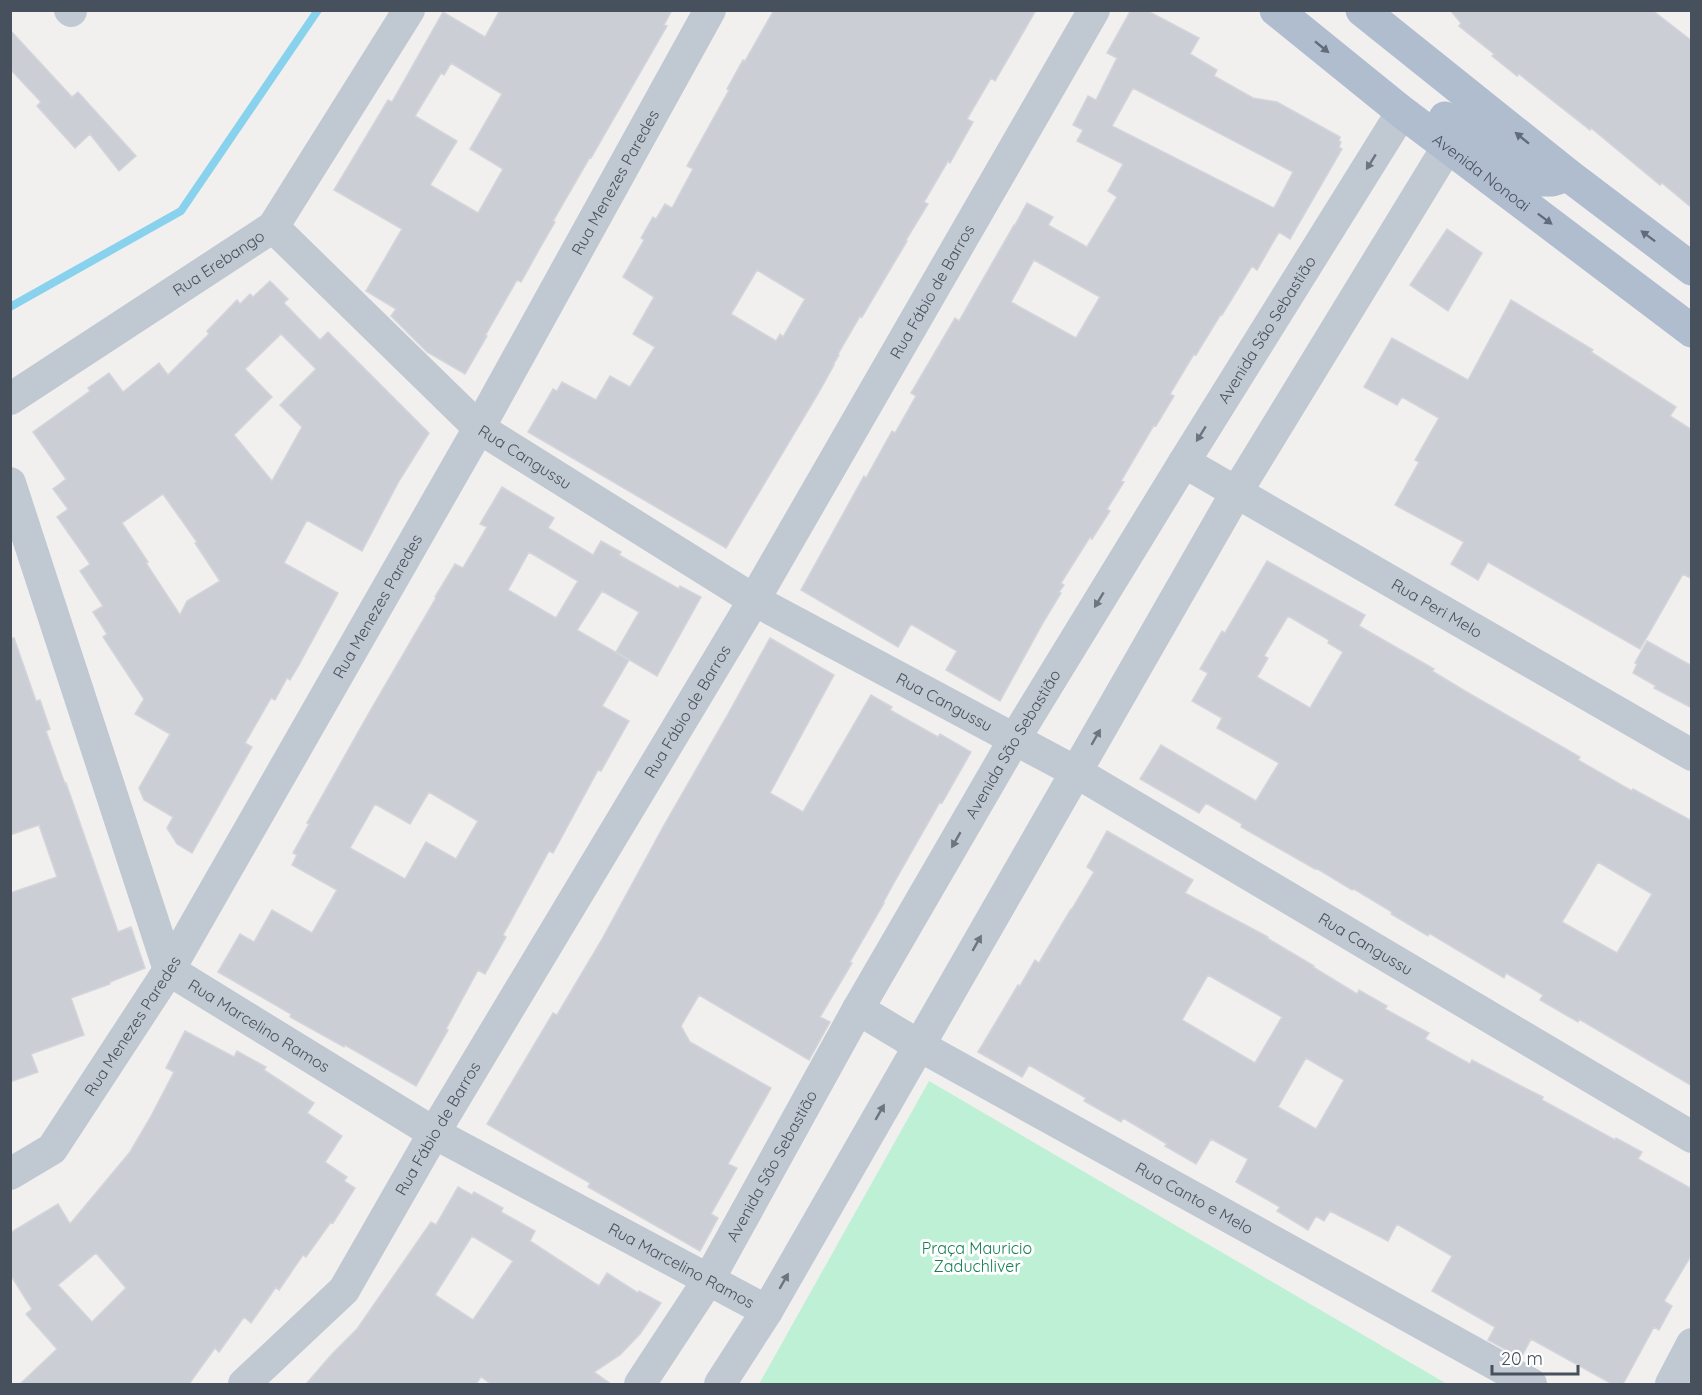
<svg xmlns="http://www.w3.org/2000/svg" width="1702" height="1395" font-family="Quicksand,sans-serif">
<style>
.green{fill:#bdf0d4}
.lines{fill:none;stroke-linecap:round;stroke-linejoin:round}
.stream{stroke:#89d2ee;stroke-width:8}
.building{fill:#cbced5;stroke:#d3d5db;stroke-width:1.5;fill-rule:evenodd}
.minor{stroke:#c0c9d2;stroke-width:32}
.major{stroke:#afbdcf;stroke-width:33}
.oneway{fill:#616c7a}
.oneway2{fill:#6b7580}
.labels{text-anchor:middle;stroke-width:6;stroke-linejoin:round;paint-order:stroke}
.street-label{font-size:16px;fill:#47515d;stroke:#fff}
.park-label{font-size:16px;fill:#158152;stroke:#fff}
</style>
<rect width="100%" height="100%" fill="#f2f0ef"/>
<path class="green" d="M 929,1081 L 1447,1384 L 759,1384 Z"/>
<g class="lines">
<path class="stream" d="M 10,307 L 181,211 L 318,10"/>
</g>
<path class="building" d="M 500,10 L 672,10 L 664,25 L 667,26 L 591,158 L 590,157 L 553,221 L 555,222 L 540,248 L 521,282 L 517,280 L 485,336 L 487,336 L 465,374 L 427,352 L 391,316 L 396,309 L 366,291 L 402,229 L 334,190 L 388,100 L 392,102 L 443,12 L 485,37 ZM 451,63 L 502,94 L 470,149 L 503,169 L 478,213 L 430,185 L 457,141 L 415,116 L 441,73 L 444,75 Z
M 774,10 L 1036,10 L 995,81 L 991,78 L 967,119 L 973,122 L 950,163 L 948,161 L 924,202 L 928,204 L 906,240 L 907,241 L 862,317 L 860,316 L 838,354 L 839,355 L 833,365 L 834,365 L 819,392 L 726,548 L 528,432 L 553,389 L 557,391 L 562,382 L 596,400 L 610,376 L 630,387 L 655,347 L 633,334 L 654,297 L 623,277 L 644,240 L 641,238 L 653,217 L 656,219 L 665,204 L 672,208 L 693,169 L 687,166 L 729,90 L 727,89 L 743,60 L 745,61 ZM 757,270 L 805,299 L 783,337 L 780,334 L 776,341 L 731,314 Z
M 1131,10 L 1146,10 L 1199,38 L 1190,54 L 1217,70 L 1214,76 L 1253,98 L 1277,102 L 1340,137 L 1339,141 L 1341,142 L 1339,147 L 1342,149 L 1290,239 L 1279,232 L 1257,270 L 1252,266 L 1222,315 L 1221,314 L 1196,355 L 1194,354 L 1170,394 L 1174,396 L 1156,426 L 1154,425 L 1121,481 L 1124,482 L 1107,509 L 1110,511 L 1092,539 L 1090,537 L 1061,583 L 1064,585 L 1059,592 L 1061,593 L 1044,621 L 1000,701 L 946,670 L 957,651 L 911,624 L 898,647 L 801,590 L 864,476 L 866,478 L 892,431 L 895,433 L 916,396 L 911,393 L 955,318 L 959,321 L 1014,225 L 1015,225 L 1027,203 L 1053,217 L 1048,225 L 1087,247 L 1117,197 L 1108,191 L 1123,164 L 1077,141 L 1083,130 L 1073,125 L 1088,96 L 1096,100 L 1117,58 L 1107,53 ZM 1133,88 L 1293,172 L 1274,208 L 1112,126 ZM 1034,260 L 1100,297 L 1076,338 L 1011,302 Z
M 1450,10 L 1652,10 L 1692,41 L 1692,208 L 1662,183 L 1660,185 L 1591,128 L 1590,130 L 1519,74 L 1517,76 L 1492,56 L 1494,54 L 1459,26 L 1461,23 Z
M 10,30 L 72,97 L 78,92 L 136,156 L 119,171 L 90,134 L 75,148 L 37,106 L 41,102 L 10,69 Z
M 1447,229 L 1482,253 L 1448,311 L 1410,285 Z
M 270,281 L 288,299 L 284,303 L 320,340 L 328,332 L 429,433 L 399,481 L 362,551 L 307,520 L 284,563 L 338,593 L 299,665 L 290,680 L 287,678 L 275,700 L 271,698 L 245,743 L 252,747 L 192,853 L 177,844 L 167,828 L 173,817 L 144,800 L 139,788 L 170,734 L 135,714 L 144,699 L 103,637 L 107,634 L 93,612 L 103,606 L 80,571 L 90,564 L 57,517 L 68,509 L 53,489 L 66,479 L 33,432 L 90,391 L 88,388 L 109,373 L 123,392 L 159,363 L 168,375 L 209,334 L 207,331 L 237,300 L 240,304 L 250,294 L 253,297 ZM 281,334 L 316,369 L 280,405 L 302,427 L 272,481 L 234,435 L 272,397 L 245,369 ZM 163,494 L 197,542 L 195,543 L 220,581 L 187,601 L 180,615 L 146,563 L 148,562 L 122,523 Z
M 1511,300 L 1593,350 L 1591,352 L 1676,407 L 1670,416 L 1692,430 L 1692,579 L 1683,574 L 1640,649 L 1488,562 L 1478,580 L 1451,564 L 1464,542 L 1395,505 L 1419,462 L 1415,460 L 1439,418 L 1402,397 L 1397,405 L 1364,387 L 1392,338 L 1468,380 Z
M 502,487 L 554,518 L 548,528 L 593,555 L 601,541 L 621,552 L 619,555 L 679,589 L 680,586 L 701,597 L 657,676 L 616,652 L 639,612 L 602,591 L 577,630 L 629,660 L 602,706 L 629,721 L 601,771 L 598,770 L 553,853 L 549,851 L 503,935 L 506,937 L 485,974 L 478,970 L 446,1029 L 448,1030 L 416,1086 L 345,1045 L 344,1047 L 290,1017 L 291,1014 L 218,972 L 240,934 L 254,942 L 272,910 L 312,933 L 337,890 L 292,865 L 297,855 L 293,853 L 309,824 L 307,823 L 370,711 L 436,598 L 435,597 L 455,564 L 463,568 L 487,527 L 480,524 ZM 529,552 L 578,581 L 556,618 L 508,590 ZM 429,792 L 478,821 L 456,859 L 426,842 L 405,879 L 350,848 L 375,804 L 410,824 Z
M 1267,561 L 1365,615 L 1359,626 L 1434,669 L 1432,671 L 1465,691 L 1580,757 L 1578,760 L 1632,791 L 1633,789 L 1692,821 L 1692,1086 L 1579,1019 L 1578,1022 L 1540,1000 L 1543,995 L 1506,973 L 1504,978 L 1429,933 L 1428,936 L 1391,914 L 1392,912 L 1354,889 L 1352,890 L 1316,868 L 1315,869 L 1241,827 L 1242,824 L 1206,803 L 1199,813 L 1140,779 L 1161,745 L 1256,801 L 1279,763 L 1217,728 L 1222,718 L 1192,701 L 1208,673 L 1200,669 L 1222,631 L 1225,633 ZM 1288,616 L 1329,640 L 1328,643 L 1343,652 L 1310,708 L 1257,677 L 1268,658 L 1264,656 ZM 1598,862 L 1652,894 L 1617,953 L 1562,922 Z
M 10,638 L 14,638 L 36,701 L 40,700 L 50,729 L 46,731 L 65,784 L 66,783 L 118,932 L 131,927 L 145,968 L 110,982 L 110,984 L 71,998 L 84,1035 L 31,1054 L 38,1072 L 10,1082 L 10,893 L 57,877 L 39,825 L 10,835 Z
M 770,638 L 834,675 L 770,793 L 803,812 L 871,695 L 892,707 L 890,710 L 938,737 L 940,734 L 971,752 L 942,803 L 940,802 L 895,881 L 883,903 L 884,903 L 850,962 L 852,963 L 820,1017 L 830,1022 L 809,1060 L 699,995 L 681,1026 L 690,1042 L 771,1088 L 728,1164 L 737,1168 L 711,1214 L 718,1218 L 700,1251 L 588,1187 L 590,1183 L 487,1124 L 553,1013 L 557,1015 L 601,941 L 663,827 L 728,714 Z
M 1647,641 L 1692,666 L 1692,708 L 1654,688 L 1656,686 L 1633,673 L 1637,664 L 1635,663 Z
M 1107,831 L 1193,880 L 1185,893 L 1268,937 L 1267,938 L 1314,966 L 1313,967 L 1357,994 L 1359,990 L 1387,1006 L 1385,1009 L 1429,1033 L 1425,1039 L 1470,1064 L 1472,1060 L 1523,1087 L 1543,1097 L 1542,1100 L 1615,1140 L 1616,1138 L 1642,1152 L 1638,1159 L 1692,1189 L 1692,1254 L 1664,1301 L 1672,1306 L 1659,1330 L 1654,1327 L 1623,1384 L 1612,1384 L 1531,1339 L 1521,1358 L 1488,1340 L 1495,1327 L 1432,1291 L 1452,1256 L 1397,1224 L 1388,1241 L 1330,1211 L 1324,1221 L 1316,1216 L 1308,1230 L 1277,1211 L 1280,1207 L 1236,1182 L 1248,1159 L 1211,1139 L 1196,1164 L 1165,1146 L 1167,1144 L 1123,1118 L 1121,1122 L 1084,1101 L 1086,1098 L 1029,1065 L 1022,1077 L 978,1052 L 1018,985 L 1020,986 L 1035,960 L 1039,963 L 1071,909 L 1072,909 L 1094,872 L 1087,867 ZM 1208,975 L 1282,1017 L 1255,1063 L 1182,1020 ZM 1306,1058 L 1344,1080 L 1316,1129 L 1278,1107 Z
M 185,1031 L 234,1057 L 237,1051 L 266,1067 L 264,1070 L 314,1103 L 307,1113 L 342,1136 L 325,1162 L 347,1177 L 344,1181 L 355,1188 L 333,1223 L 331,1222 L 306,1257 L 303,1255 L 279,1290 L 276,1287 L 251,1323 L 244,1317 L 219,1352 L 215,1348 L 189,1384 L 20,1384 L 57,1349 L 26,1314 L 32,1309 L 10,1274 L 10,1233 L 58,1204 L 70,1224 L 130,1152 L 150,1118 L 174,1072 L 166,1068 ZM 96,1253 L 126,1288 L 92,1322 L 58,1285 Z
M 458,1187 L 472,1195 L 474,1192 L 503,1208 L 501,1212 L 535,1231 L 530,1241 L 599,1286 L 607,1273 L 638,1293 L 639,1291 L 661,1303 L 640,1334 L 620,1355 L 594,1372 L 611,1384 L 491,1384 L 481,1377 L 476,1384 L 306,1384 L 332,1354 L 357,1329 L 431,1222 L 436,1225 ZM 472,1236 L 513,1261 L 473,1320 L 435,1295 Z"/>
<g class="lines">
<g class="minor">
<path d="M 70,10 L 71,11"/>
<path id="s1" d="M 273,227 L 479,428 L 754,600 L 1076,772 L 1692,1137"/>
<path id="s2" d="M 10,399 L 273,227 L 409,10"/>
<path id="s3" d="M 1184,462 L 1692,755"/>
<path id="s4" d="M 10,483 L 169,970 L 434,1133 L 767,1311"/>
<path id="s5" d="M 858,1009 L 918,1045 L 1531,1384"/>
<path id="s6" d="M 10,1174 L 52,1149 L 169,970 L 479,428 L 710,10"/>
<path id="s7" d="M 244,1384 L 344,1290 L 434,1133 L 754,600 L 1094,10"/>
<path id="s8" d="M 640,1384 L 709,1279 L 858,1009 L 1014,740 L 1184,462 L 1402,112"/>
<path d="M 720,1384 L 767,1311 L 1236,493 L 1448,146"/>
<path d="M 1671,1384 L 1692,1344"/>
</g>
<g class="major">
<path id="s9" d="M 1276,10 L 1402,112 L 1692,331"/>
<path d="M 1362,10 L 1568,175 L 1692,269"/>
<path d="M 1445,118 L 1539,180 L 1552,180 L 1568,175"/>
</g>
</g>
<defs><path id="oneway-solid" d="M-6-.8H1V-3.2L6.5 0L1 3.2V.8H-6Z" transform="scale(1.5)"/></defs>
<g class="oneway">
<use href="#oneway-solid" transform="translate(1322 47) rotate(39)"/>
<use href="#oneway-solid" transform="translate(1522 138) rotate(-141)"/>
<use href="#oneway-solid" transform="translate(1545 219) rotate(37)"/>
<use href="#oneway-solid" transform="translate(1648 236) rotate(-143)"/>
</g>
<g class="oneway2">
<use href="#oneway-solid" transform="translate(1371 162) rotate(122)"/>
<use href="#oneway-solid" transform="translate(1201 434) rotate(122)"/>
<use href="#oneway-solid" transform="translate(1099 600) rotate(121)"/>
<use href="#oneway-solid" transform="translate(1096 737) rotate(-60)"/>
<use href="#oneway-solid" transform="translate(956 840) rotate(120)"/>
<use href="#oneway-solid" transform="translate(977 943) rotate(-60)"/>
<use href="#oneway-solid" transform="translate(880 1112) rotate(-60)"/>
<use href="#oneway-solid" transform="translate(784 1281) rotate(-60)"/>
</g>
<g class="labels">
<g class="street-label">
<text dy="6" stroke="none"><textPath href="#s9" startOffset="262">Avenida Nonoai</textPath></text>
<text dy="6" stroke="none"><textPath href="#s6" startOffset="1168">Rua Menezes Paredes</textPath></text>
<text dy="6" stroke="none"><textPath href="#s2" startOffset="249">Rua Erebango</textPath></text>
<text dy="6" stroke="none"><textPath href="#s7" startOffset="1296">Rua Fábio de Barros</textPath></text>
<text dy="6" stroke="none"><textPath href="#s8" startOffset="1227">Avenida São Sebastião</textPath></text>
<text dy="6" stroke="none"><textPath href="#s1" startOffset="342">Rua Cangussu</textPath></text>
<text dy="6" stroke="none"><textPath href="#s6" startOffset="682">Rua Menezes Paredes</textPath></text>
<text dy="6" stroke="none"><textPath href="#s3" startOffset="292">Rua Peri Melo</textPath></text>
<text dy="6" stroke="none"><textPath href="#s1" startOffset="828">Rua Cangussu</textPath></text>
<text dy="6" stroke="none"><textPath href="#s7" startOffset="810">Rua Fábio de Barros</textPath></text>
<text dy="6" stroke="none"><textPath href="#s8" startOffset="741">Avenida São Sebastião</textPath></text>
<text dy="6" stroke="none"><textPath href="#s1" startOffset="1314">Rua Cangussu</textPath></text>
<text dy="6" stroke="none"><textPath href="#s6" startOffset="196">Rua Menezes Paredes</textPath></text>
<text dy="6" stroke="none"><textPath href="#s4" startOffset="618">Rua Marcelino Ramos</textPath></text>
<text dy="6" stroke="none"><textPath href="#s7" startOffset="324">Rua Fábio de Barros</textPath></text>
<text dy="6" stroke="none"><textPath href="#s8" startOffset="255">Avenida São Sebastião</textPath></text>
<text dy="6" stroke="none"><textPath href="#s5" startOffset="386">Rua Canto e Melo</textPath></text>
<text dy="6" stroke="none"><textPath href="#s4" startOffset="1104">Rua Marcelino Ramos</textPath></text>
</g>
<g class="park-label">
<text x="977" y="1254">Praça Mauricio<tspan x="977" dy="18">Zaduchliver</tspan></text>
</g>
</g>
<rect width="1702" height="1395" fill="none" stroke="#47515d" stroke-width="24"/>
<path d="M1492 1365v9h86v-9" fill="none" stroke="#47515d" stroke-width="3"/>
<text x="1501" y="1365" font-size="18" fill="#47515d" stroke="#ffffff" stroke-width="4.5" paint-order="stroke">20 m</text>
</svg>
